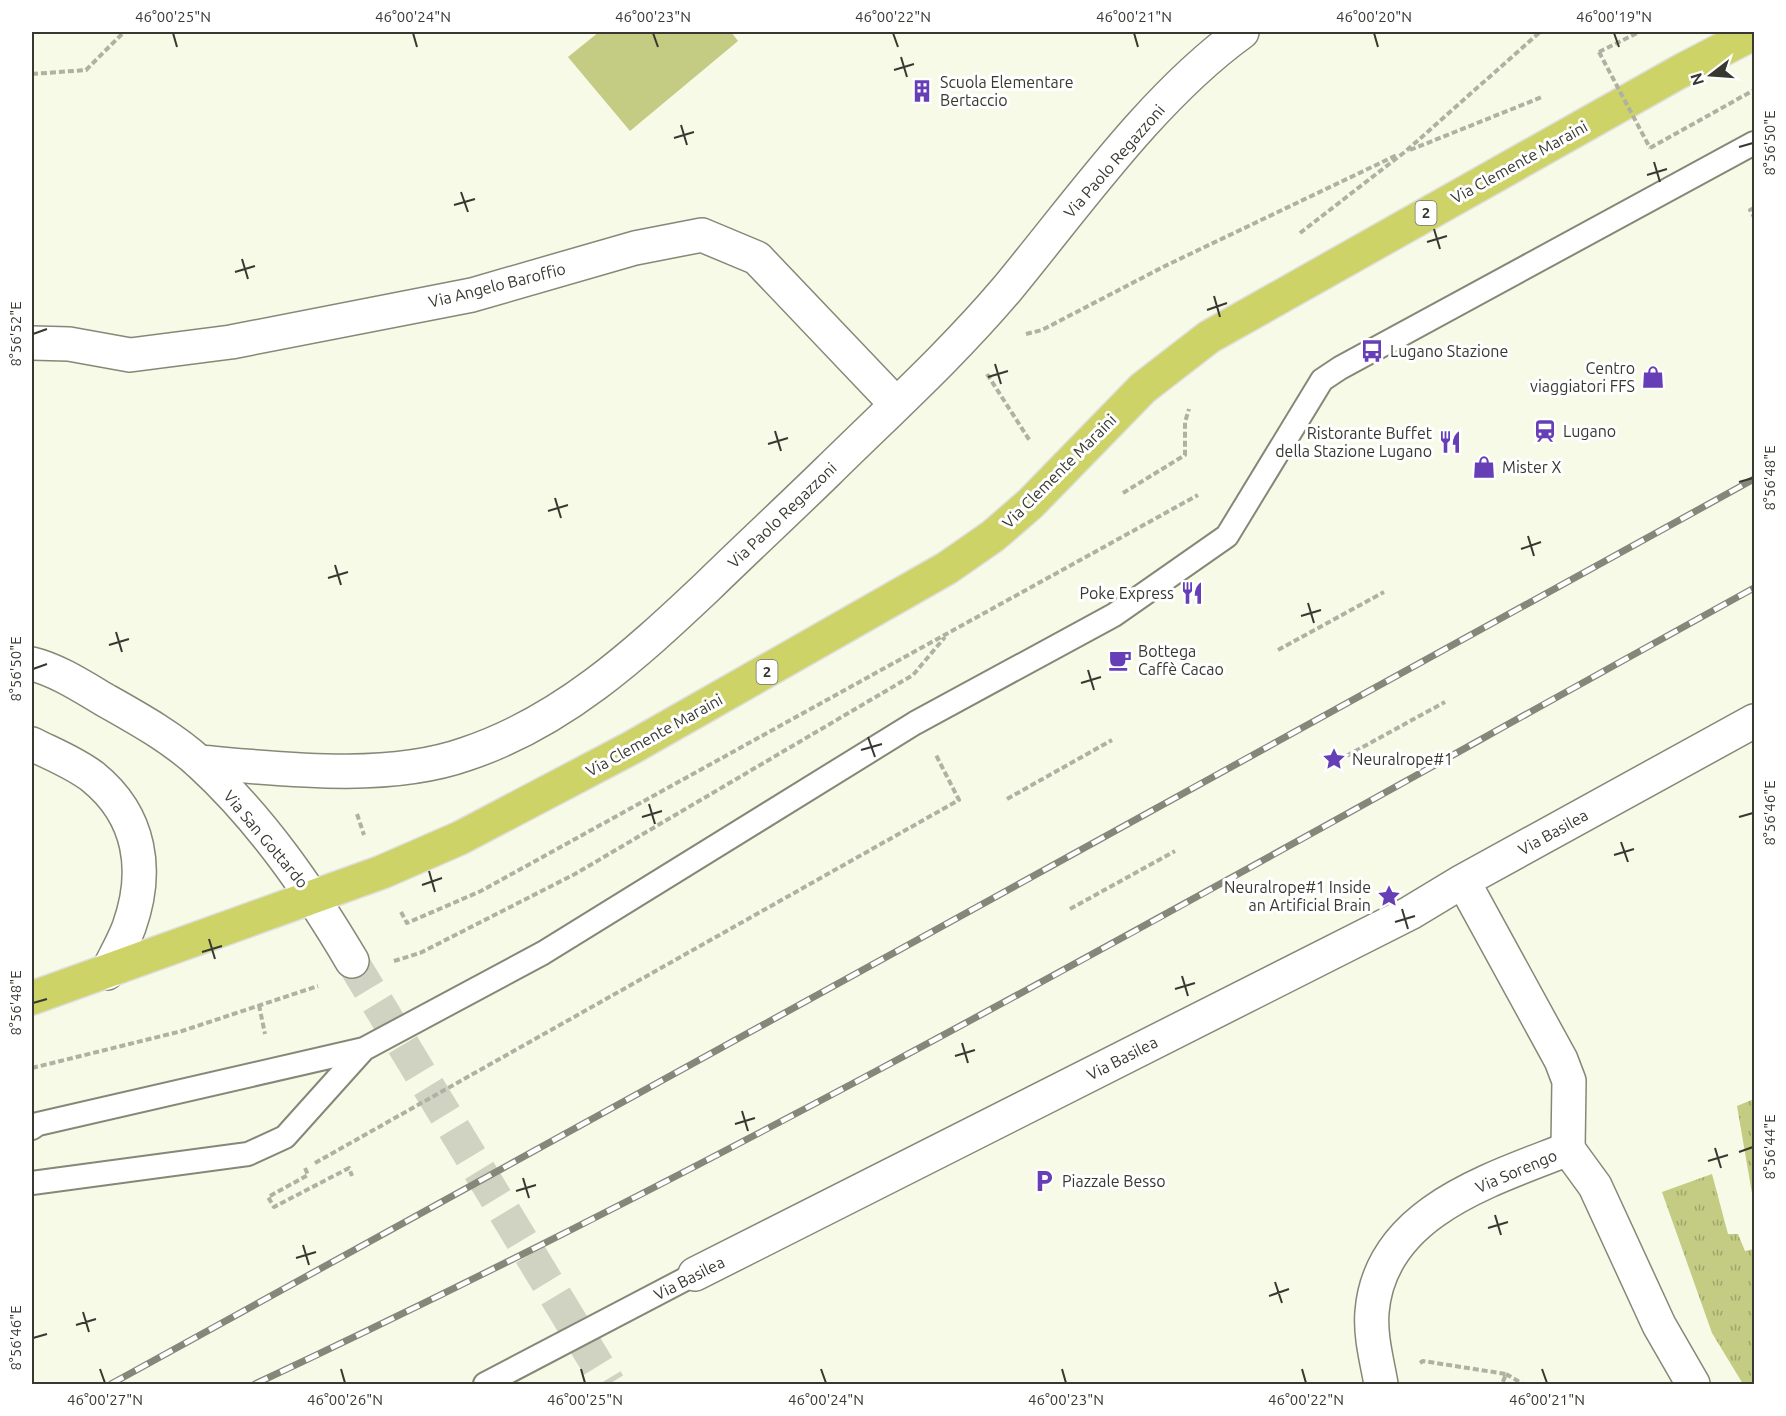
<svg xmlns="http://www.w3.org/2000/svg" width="1786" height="1416" font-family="Ubuntu,sans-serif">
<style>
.grass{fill:url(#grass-tufts)}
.pitch{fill:#c4cb82}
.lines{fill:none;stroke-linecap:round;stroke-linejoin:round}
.secondary-tunnel{stroke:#d1d3c2;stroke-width:33;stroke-dasharray:33 16;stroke-linecap:butt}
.lane-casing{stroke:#868877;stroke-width:26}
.street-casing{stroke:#868877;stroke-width:36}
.secondary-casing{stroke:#868877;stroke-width:36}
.primary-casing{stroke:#dfdfde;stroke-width:36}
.path{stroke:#afb1a2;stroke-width:4;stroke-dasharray:6 3;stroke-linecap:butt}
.lane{stroke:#fff;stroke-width:22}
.street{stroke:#fff;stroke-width:33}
.secondary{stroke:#fff;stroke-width:33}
.primary{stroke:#cdd366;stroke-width:33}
.rail-casing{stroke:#85877a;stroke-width:7}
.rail{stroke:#fff;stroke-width:4.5;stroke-dasharray:14;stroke-linecap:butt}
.path-bridge{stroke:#afb1a2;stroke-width:4;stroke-dasharray:6 3;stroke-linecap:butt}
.ticks{fill:none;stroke:#373830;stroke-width:2}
.labels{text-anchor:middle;stroke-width:6;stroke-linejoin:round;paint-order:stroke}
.shield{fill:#fff;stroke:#73746e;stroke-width:1.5}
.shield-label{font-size:15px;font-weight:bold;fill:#373830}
.poi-label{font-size:16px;fill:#373830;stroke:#fff;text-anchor:start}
.street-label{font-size:16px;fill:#373830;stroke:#fff}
.neatline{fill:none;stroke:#373830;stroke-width:2}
.ticks-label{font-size:15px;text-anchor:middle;fill:#373830}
</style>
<defs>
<pattern id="grass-tufts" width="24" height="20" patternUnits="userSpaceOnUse" patternTransform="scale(1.5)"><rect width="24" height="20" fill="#c4cb82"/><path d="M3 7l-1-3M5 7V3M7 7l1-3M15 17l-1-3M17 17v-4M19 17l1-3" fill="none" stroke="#a0a66b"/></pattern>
</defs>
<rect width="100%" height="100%" fill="#f7fae7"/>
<path class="grass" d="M 1754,1099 L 1754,1205 L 1737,1106 Z
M 1712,1174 L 1728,1234 L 1738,1234 L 1745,1251 L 1754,1249 L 1754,1384 L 1743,1384 L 1712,1333 L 1662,1192 Z"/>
<path class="pitch" d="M 599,32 L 731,32 L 738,41 L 630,131 L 568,57 Z"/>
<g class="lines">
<path class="secondary-tunnel" d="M 352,961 L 609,1384"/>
<g class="lane-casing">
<path id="lane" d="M 32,1128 L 38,1124 L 364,1049 L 543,953 L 915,723 L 1114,615 L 1227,536 L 1322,380 L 1340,368 L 1754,143
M 32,1183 L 248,1154 L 285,1137 L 364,1049
M 485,1384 L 695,1274"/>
</g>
<g class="street-casing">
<path id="street" d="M 32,343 L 69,344 L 130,355 L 231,342 L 472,295 L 635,248 L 702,235 L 757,258 L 896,404
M 199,762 C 282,769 387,782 466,754 C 562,722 635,655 707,587 C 747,548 788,510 828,471 C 889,411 952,354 1007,289 C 1078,203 1152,97 1242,32
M 1463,881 L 1561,1060 L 1569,1081 L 1568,1149
M 695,1274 L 1410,913 L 1463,881 L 1754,721"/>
</g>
<g class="secondary-casing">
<path id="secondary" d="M 32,664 C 57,670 83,687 105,700 C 137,718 173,738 200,763 C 262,820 310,890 352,961
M 32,744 C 52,754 75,763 93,777 C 141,816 149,871 129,927 C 123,943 114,958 107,973
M 1381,1384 C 1377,1361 1370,1336 1372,1312 C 1380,1212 1490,1180 1568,1149 L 1595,1186 L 1659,1325 L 1693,1384"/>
</g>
<g class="primary-casing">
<path id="primary" d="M 32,998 L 382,872 L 460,838 L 631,748 L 947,568 L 993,536 L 1030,504 L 1143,388 L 1209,337 L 1679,72 L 1754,33"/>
</g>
<path class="path" d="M 1599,52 L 1639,32
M 32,74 L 86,70 L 124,32
M 1650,148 L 1754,90
M 1410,150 L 1542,97
M 1754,208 L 1750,210 L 1754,217
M 1300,233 L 1406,151 L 1540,32
M 1026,334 L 1042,330 L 1165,266 L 1397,155
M 987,374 L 1030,441
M 1123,493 L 1185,455 L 1185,422 L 1189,409
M 1278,650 L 1384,592
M 1339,760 L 1445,702
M 1007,799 L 1112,740
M 357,814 L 364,835
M 1070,909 L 1175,851
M 401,912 L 407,923 L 481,891 L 1198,495
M 394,961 L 420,953 L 575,874 L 913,675 L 945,637
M 259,1005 L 265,1034
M 32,1068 L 182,1031 L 318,986
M 315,1163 L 959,800 L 936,755
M 305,1168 L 308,1175 L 268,1197 L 274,1207 L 349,1168 L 352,1176
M 1420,1363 L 1423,1361 L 1506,1374 L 1502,1384
M 1506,1374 L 1523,1384"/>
<use href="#lane" class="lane"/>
<use href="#street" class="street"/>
<use href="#secondary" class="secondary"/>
<use href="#primary" class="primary"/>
<g class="rail-casing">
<path id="rail" d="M 111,1384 L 1754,479
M 255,1384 C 768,1144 1259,861 1754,588"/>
</g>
<use href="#rail" class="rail"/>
<path class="path-bridge" d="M 1599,52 L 1650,148"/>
</g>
<path class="ticks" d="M 173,33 L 177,47M 413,33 L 417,47M 653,33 L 658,47M 893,33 L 898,47M 1134,33 L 1138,47M 1374,33 L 1378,47M 1614,33 L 1619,47M 901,57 L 907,77M 894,70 L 914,64M 681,125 L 687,145M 674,138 L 694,132M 1739,147 L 1753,143M 1654,162 L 1660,182M 1647,175 L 1667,169M 461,192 L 468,212M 454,205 L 475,199M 1434,229 L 1440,249M 1427,242 L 1447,236M 242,259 L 248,279M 235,272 L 255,266M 1214,296 L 1220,317M 1207,310 L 1227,303M 33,334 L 47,329M 995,364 L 1001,384M 988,377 L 1008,371M 775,431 L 781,451M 768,444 L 788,438M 1739,482 L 1753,478M 555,498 L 561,518M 548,511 L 568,505M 1528,536 L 1534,556M 1521,549 L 1541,542M 335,565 L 341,585M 328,578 L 348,572M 1308,603 L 1314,623M 1301,616 L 1321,610M 116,632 L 122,652M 109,645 L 129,639M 33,669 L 47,664M 1088,670 L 1094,690M 1081,683 L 1101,677M 868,737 L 875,757M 861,750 L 882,744M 649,804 L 655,824M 642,817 L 662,811M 1739,817 L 1753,813M 1621,842 L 1628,862M 1614,855 L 1634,849M 429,871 L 435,892M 422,885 L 442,878M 1402,909 L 1408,929M 1395,922 L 1415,916M 209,939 L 215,959M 202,952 L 222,946M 1182,976 L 1188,996M 1175,989 L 1195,983M 33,1003 L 47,999M 962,1043 L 968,1063M 955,1056 L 975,1050M 742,1111 L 748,1131M 735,1124 L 755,1118M 1715,1148 L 1721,1168M 1739,1152 L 1753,1147M 1708,1161 L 1728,1155M 523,1178 L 529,1198M 516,1191 L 536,1185M 1495,1215 L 1501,1235M 1488,1228 L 1508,1222M 303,1245 L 309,1265M 296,1258 L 316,1252M 1275,1282 L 1282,1303M 1269,1296 L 1289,1289M 83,1312 L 89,1332M 76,1325 L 96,1319M 33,1338 L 47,1334M 100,1369 L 105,1383M 341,1369 L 345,1383M 581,1369 L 585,1383M 821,1369 L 826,1383M 1062,1369 L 1066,1383M 1302,1369 L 1306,1383M 1542,1369 L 1547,1383"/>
<defs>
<g id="building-bare" transform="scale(1.8)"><path d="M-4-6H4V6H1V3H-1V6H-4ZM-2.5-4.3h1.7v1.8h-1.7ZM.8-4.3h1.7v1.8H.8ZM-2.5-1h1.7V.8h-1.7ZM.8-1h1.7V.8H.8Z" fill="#663fb7" stroke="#fff" stroke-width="2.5" paint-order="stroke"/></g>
<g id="bus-bare" transform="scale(1.8)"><path d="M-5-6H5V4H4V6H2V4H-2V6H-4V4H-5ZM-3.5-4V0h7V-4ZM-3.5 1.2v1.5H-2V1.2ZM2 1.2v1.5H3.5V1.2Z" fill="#663fb7" stroke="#fff" stroke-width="2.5" paint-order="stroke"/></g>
<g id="shop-bare" transform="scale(1.8)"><path d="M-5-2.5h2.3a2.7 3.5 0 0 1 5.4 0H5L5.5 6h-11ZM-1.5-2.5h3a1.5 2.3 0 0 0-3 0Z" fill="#663fb7" stroke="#fff" stroke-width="2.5" paint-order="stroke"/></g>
<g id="station-bare" transform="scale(1.8)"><path d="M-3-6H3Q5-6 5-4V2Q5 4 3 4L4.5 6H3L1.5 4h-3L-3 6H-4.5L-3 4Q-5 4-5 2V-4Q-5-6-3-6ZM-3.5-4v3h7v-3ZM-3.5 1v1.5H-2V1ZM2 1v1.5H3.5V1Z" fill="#663fb7" stroke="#fff" stroke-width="2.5" paint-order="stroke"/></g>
<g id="restaurant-bare" transform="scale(1.8)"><path d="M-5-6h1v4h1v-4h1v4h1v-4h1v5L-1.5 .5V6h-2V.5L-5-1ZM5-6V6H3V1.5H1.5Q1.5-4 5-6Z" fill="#663fb7" stroke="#fff" stroke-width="2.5" paint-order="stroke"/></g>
<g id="cafe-bare" transform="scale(1.8)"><path d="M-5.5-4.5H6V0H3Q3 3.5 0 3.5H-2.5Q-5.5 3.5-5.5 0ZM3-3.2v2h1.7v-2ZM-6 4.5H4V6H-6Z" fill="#663fb7" stroke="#fff" stroke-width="2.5" paint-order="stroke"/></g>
<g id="sight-bare" transform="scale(1.8)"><path d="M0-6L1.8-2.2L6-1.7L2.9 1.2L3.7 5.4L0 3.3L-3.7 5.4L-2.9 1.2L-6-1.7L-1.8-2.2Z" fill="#663fb7" stroke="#fff" stroke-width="2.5" paint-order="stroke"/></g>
<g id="parking-bare" transform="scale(1.8)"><path d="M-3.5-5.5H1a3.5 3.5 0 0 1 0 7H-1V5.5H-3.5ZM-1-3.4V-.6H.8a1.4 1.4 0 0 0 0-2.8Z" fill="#663fb7" stroke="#fff" stroke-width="2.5" paint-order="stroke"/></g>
</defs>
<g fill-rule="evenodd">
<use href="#building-bare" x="922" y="91"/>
<use href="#bus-bare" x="1372" y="351"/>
<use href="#shop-bare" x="1653" y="377"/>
<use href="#station-bare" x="1545" y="431"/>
<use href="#restaurant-bare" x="1450" y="442"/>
<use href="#shop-bare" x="1484" y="467"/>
<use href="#restaurant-bare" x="1192" y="593"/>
<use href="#cafe-bare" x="1120" y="660"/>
<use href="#sight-bare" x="1334" y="759"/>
<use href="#sight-bare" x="1389" y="896"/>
<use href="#parking-bare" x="1044" y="1181"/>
</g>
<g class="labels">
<g class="shield">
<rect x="1415.5" y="201" width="21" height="24" rx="4.5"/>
<rect x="756.5" y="660" width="21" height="24" rx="4.5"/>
</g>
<g class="shield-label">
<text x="1426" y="218">2</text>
<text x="767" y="677">2</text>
</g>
<g class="poi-label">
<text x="940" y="88">Scuola Elementare<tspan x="940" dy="18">Bertaccio</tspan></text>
<text x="1390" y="357">Lugano Stazione</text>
<text x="1635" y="374" text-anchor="end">Centro<tspan x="1635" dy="18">viaggiatori FFS</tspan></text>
<text x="1563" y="437">Lugano</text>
<text x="1432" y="439" text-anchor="end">Ristorante Buffet<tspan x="1432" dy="18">della Stazione Lugano</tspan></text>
<text x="1502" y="473">Mister X</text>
<text x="1174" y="599" text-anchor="end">Poke Express</text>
<text x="1138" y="657">Bottega<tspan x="1138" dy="18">Caffè Cacao</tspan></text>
<text x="1352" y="765">Neuralrope#1</text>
<text x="1371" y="893" text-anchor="end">Neuralrope#1 Inside<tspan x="1371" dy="18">an Artificial Brain</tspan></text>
<text x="1062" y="1187">Piazzale Besso</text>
</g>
<g class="street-label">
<text transform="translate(1114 161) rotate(-49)" y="6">Via Paolo Regazzoni</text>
<text transform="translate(1519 162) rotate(-29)" y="6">Via Clemente Maraini</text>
<text transform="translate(497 285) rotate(-14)" y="6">Via Angelo Baroffio</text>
<text transform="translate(1059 471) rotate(-45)" y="6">Via Clemente Maraini</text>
<text transform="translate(782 515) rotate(-44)" y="6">Via Paolo Regazzoni</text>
<text transform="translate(654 735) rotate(-29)" y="6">Via Clemente Maraini</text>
<text transform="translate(1553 832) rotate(-29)" y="6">Via Basilea</text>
<text transform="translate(266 839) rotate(50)" y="6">Via San Gottardo</text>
<text transform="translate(1122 1058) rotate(-27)" y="6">Via Basilea</text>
<text transform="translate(1516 1171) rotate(-23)" y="6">Via Sorengo</text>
<text transform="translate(689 1278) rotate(-27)" y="6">Via Basilea</text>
</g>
</g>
<rect width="1786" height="1416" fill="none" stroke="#ffffff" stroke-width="66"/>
<g transform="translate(1711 75) rotate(253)" stroke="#ffffff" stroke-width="4.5" paint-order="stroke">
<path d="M0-4.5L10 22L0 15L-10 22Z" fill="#373830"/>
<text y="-9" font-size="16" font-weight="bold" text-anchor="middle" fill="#373830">N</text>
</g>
<rect x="33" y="33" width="1720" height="1350" class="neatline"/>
<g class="ticks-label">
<text x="173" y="22">46°00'25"N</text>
<text x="413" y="22">46°00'24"N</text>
<text x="653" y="22">46°00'23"N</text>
<text x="893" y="22">46°00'22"N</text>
<text x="1134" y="22">46°00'21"N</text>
<text x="1374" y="22">46°00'20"N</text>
<text x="1614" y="22">46°00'19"N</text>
<text transform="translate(1770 143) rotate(-90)" y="5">8°56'50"E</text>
<text transform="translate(16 334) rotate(-90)" y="5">8°56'52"E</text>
<text transform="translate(1770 478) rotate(-90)" y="5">8°56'48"E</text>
<text transform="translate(16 669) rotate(-90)" y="5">8°56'50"E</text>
<text transform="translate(1770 813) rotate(-90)" y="5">8°56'46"E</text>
<text transform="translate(16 1003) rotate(-90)" y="5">8°56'48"E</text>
<text transform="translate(1770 1147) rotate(-90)" y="5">8°56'44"E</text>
<text transform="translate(16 1338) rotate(-90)" y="5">8°56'46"E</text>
<text x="105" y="1405">46°00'27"N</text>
<text x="345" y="1405">46°00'26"N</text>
<text x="585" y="1405">46°00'25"N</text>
<text x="826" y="1405">46°00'24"N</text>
<text x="1066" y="1405">46°00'23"N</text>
<text x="1306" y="1405">46°00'22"N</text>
<text x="1547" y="1405">46°00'21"N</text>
</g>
</svg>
